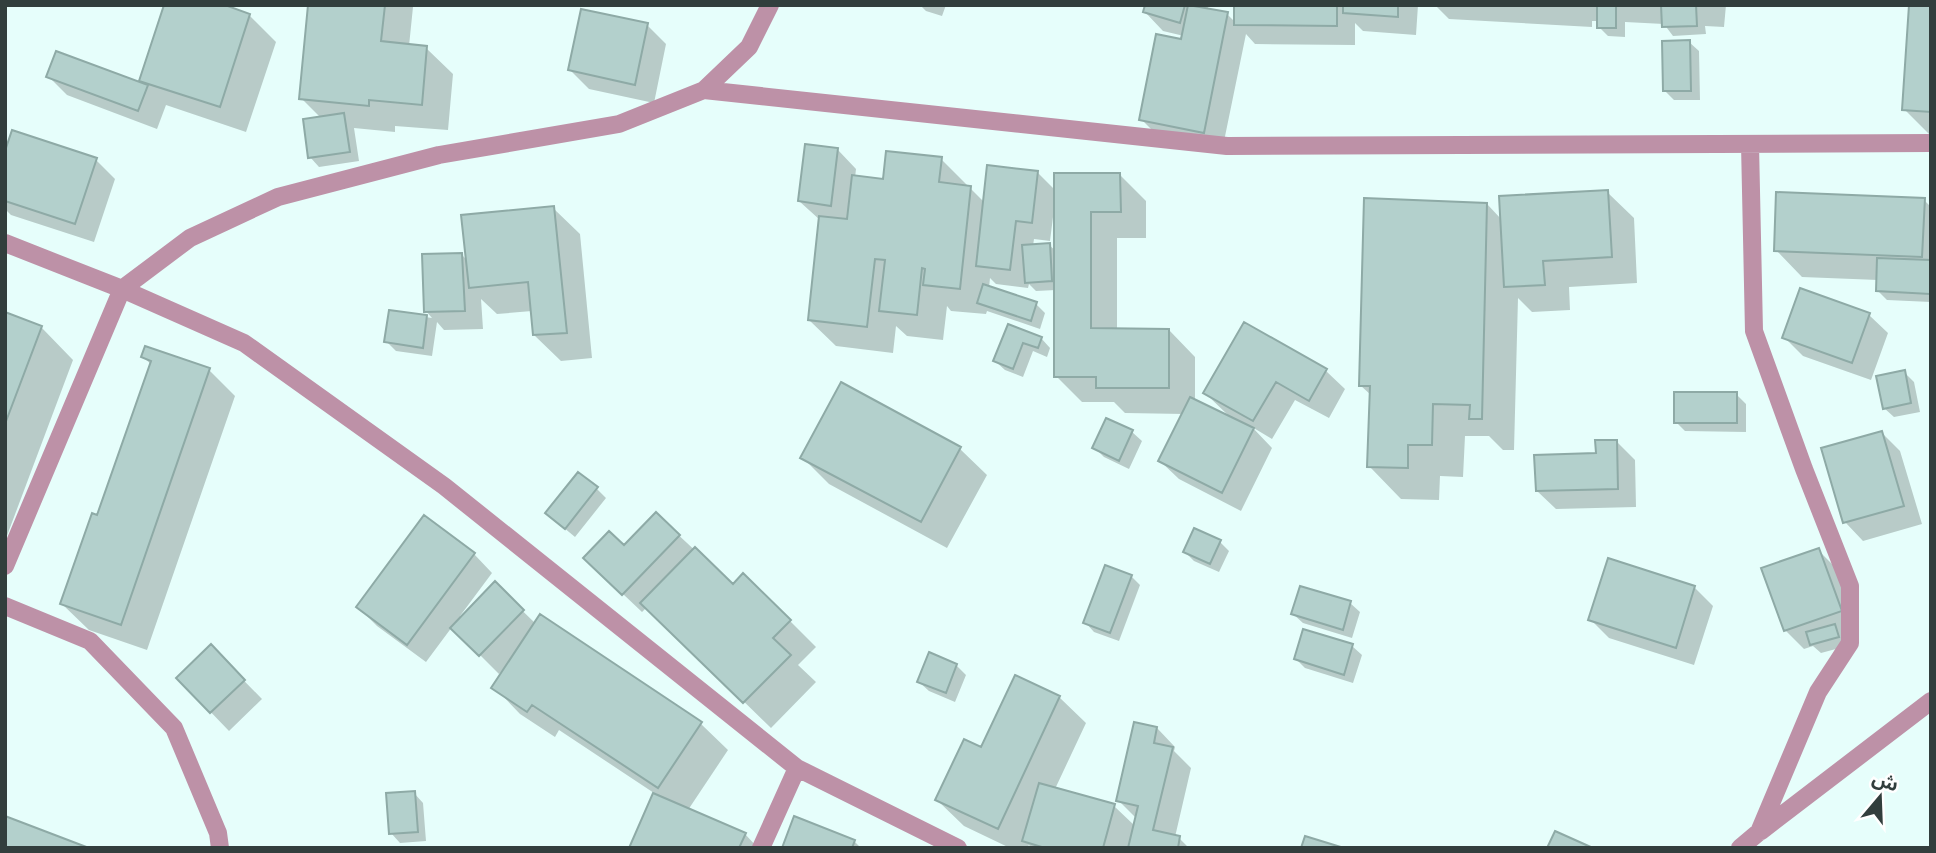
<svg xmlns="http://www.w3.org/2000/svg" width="1936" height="853" font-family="'Work Sans','Noto Sans Arabic',sans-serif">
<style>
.shadow{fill:#0003;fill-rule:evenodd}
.building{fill:#b3d0cc;stroke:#8eaaa6;stroke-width:2}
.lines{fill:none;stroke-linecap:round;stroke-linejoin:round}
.minor{stroke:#bd91a7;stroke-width:18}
</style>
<rect width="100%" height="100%" fill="#e6fefb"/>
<path class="shadow" d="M 310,5 L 411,5 L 413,7 L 409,46 L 426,48 L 453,74 L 448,130 L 395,126 L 395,132 L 354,128 L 359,161 L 319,167 L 310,157 L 321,118 L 301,98 Z
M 920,5 L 946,5 L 942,16 L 926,11 Z
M 1146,5 L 1209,5 L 1207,10 L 1227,14 L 1236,23 L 1236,5 L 1418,5 L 1416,35 L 1363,31 L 1355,23 L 1355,45 L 1255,44 L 1246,34 L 1222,151 L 1160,138 L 1141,119 L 1184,36 L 1163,31 L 1145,12 Z
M 1435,5 L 1726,5 L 1724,27 L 1705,26 L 1706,34 L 1673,36 L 1664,24 L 1625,22 L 1625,37 L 1608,36 L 1599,27 L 1599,21 L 1592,21 L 1592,27 L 1449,19 Z
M 1931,5 L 1931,136 L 1904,109 Z
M 249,15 L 276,42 L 246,132 L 166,105 L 157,129 L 67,95 L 48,76 L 57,53 L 148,87 L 141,80 Z
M 647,25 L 666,44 L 654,103 L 589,89 L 570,70 Z
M 1689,42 L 1699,51 L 1700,100 L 1674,100 L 1665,91 Z
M 838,150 L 856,169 L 855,178 L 885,181 L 941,159 L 984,202 L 1037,172 L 1056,191 L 1120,175 L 1146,201 L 1146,238 L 1117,238 L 1117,330 L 1169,330 L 1195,357 L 1195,401 L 1230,417 L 1205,393 L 1245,324 L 1326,371 L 1345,389 L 1329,418 L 1295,400 L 1272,439 L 1252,427 L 1272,448 L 1241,511 L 1179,479 L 1160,461 L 1184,414 L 1125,413 L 1114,402 L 1082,402 L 1056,376 L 1056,290 L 1036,291 L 1029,284 L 1028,288 L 996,284 L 990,278 L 989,288 L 1036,304 L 1045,313 L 1040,329 L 987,311 L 986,314 L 951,311 L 947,306 L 943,340 L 907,336 L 896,326 L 893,353 L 836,346 L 809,320 L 820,220 L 799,201 ZM 1053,217 L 1056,217 L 1056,251 L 1049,245 L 1033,246 L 1034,239 L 1050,241 Z
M 5,156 L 96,160 L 115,179 L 94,242 L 11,215 L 5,209 Z
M 1607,192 L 1634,218 L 1637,283 L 1569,287 L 1570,310 L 1532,312 L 1518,298 L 1514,450 L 1503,450 L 1489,436 L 1465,436 L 1463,477 L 1440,476 L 1439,500 L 1401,499 L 1369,466 L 1372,396 L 1360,385 L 1487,204 L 1502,220 Z
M 1924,200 L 1931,207 L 1931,302 L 1887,300 L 1877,290 L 1878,280 L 1802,277 L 1776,250 Z
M 553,208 L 580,234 L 592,358 L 561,361 L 534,335 L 532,311 L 497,314 L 481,299 L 483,329 L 444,330 L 437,322 L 432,356 L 396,351 L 386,341 L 390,312 L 432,318 L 426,311 L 461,254 L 468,261 Z
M 5,314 L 41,327 L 73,360 L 5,541 Z
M 1869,315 L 1888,333 L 1871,380 L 1803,356 L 1784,337 Z
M 1009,326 L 1041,338 L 1050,348 L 1047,357 L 1033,351 L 1023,377 L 1005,370 L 995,361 Z
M 143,357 L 209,370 L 235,396 L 147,650 L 89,630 L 62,604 L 99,518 L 152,365 Z
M 1904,372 L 1914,382 L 1920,412 L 1894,417 L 1884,408 Z
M 841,385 L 960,449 L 987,475 L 947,548 L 829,484 L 803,458 Z
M 1736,394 L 1746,404 L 1746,432 L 1685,431 L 1676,422 Z
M 1106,420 L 1132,432 L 1142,441 L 1129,469 L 1104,457 L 1094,447 Z
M 1882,433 L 1900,451 L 1922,524 L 1863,541 L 1845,522 Z
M 1616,441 L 1635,460 L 1636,507 L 1556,509 L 1537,491 Z
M 597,489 L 606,498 L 575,537 L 557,522 Z
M 656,514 L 733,586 L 790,621 L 816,647 L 798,665 L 816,682 L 771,728 L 647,607 L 642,612 L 604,576 L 624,548 Z
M 1220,542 L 1229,551 L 1219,572 L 1194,561 L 1185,552 Z
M 1818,550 L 1837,569 L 1859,629 L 1844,635 L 1847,646 L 1821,653 L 1813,646 L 1804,649 L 1785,630 Z
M 474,554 L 492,573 L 460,616 L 462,617 L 495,584 L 536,624 L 541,617 L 701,724 L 728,750 L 688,810 L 745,834 L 758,848 L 631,848 L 654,793 L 559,730 L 555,737 L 520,714 L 494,687 L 506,669 L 504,668 L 499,674 L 452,627 L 426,662 L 377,626 L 358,607 Z
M 1131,576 L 1140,585 L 1119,641 L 1094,632 L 1085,622 Z
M 1694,587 L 1713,606 L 1694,665 L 1609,638 L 1590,619 Z
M 1350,603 L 1360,612 L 1352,638 L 1303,623 L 1293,614 Z
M 1352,646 L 1362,655 L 1353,683 L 1305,668 L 1296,659 Z
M 211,647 L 262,699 L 229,731 L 178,678 Z
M 956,665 L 966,675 L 955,702 L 929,691 L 919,682 Z
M 1059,697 L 1086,723 L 1055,789 L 1114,806 L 1135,826 L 1137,819 L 1118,800 L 1157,728 L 1175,747 L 1174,751 L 1191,768 L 1175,837 L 1179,838 L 1189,848 L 1031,848 L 1029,845 L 1027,848 L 1010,848 L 964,826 L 937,800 L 982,749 Z
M 414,793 L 423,803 L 426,841 L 400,843 L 391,833 Z
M 854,841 L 861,848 L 784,848 Z"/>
<path class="building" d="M 164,5 L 225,5 L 250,14 L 220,107 L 139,81 Z
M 308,5 L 385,5 L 381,41 L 427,46 L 422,105 L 369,100 L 369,106 L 299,99 Z
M 1145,5 L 1185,5 L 1180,23 L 1143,12 Z
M 1188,5 L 1228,12 L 1204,133 L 1139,120 L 1156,34 L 1181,39 Z
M 1234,5 L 1337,5 L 1337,26 L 1234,25 Z
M 1343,5 L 1398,5 L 1398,17 L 1343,13 Z
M 1597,5 L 1616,5 L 1616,28 L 1597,28 Z
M 1661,5 L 1696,5 L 1697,26 L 1662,27 Z
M 1909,5 L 1931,5 L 1931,112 L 1902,110 Z
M 581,9 L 648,23 L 635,85 L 568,70 Z
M 1690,40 L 1691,91 L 1663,91 L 1662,41 Z
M 56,51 L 148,85 L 138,111 L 46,77 Z
M 344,113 L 350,152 L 308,158 L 303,119 Z
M 12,130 L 97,158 L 75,224 L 5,201 L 5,151 Z
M 805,144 L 838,148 L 831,206 L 798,201 Z
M 886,151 L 942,157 L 939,182 L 971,186 L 960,289 L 923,285 L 925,269 L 922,268 L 917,315 L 879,311 L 885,260 L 875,259 L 867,327 L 808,320 L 819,216 L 847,219 L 852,175 L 883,179 Z
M 987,165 L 1038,171 L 1032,223 L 1016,221 L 1010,270 L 976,266 Z
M 1054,173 L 1120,173 L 1121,212 L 1091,212 L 1091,328 L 1169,329 L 1169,388 L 1096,388 L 1096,377 L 1054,377 Z
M 1608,190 L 1612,257 L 1543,261 L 1545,285 L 1504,287 L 1499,196 Z
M 1776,192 L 1925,198 L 1922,257 L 1774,251 Z
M 1364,198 L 1487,203 L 1482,419 L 1469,419 L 1470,405 L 1433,404 L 1432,445 L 1408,445 L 1408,468 L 1367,467 L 1370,386 L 1359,386 Z
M 554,206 L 567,333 L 533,335 L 528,282 L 469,288 L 461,215 Z
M 1050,243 L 1052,281 L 1025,283 L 1022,245 Z
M 462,253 L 465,311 L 424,312 L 422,254 Z
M 1877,258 L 1931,260 L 1930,294 L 1876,291 Z
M 983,284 L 1037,302 L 1031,321 L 977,303 Z
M 1800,288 L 1870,313 L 1852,363 L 1782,338 Z
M 389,310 L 427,315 L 423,348 L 384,342 Z
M 5,312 L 42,326 L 5,424 Z
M 1244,322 L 1327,369 L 1309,401 L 1276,382 L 1253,421 L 1203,393 Z
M 1008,324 L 1042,337 L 1038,348 L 1023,343 L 1013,369 L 993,361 Z
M 145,346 L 210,368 L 121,625 L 60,604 L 92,513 L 97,515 L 151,361 L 141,357 Z
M 1905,370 L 1911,403 L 1883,409 L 1876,376 Z
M 841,382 L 961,447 L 921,522 L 800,458 Z
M 1674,392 L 1737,392 L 1737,423 L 1674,423 Z
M 1190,397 L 1254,428 L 1222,493 L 1158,461 Z
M 1106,418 L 1133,430 L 1119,461 L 1092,448 Z
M 1882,431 L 1904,506 L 1843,523 L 1821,448 Z
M 1595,440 L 1617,440 L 1618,489 L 1536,491 L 1534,455 L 1596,453 Z
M 578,472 L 598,487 L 565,529 L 545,513 Z
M 656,512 L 680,535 L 622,595 L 583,558 L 609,531 L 624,545 Z
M 424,515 L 475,553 L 407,645 L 356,607 Z
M 1194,528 L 1221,540 L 1210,564 L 1183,552 Z
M 695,547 L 733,584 L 743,573 L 791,620 L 773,638 L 791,655 L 743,703 L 640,603 Z
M 1819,548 L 1842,611 L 1784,631 L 1761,568 Z
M 1608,558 L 1695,586 L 1676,648 L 1588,620 Z
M 1105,565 L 1132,575 L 1110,633 L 1083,623 Z
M 495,581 L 524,610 L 479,656 L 450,628 Z
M 1300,586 L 1351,601 L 1343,630 L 1291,614 Z
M 540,614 L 702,722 L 658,788 L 532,705 L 527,712 L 491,688 Z
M 1835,624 L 1839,637 L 1810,645 L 1806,632 Z
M 1303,629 L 1353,644 L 1344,675 L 1294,659 Z
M 211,644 L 245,680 L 210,713 L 176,678 Z
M 929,652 L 957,664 L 946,693 L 917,682 Z
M 1015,675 L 1060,696 L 998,829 L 935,800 L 964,739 L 981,747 Z
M 1134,722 L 1157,727 L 1154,743 L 1173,747 L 1153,830 L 1180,836 L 1178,848 L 1128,848 L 1138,806 L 1116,801 Z
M 1039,783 L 1115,804 L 1103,848 L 1045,848 L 1022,841 Z
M 415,791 L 418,832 L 389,834 L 386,793 Z
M 653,793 L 746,833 L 739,848 L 629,848 Z
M 5,816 L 89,848 L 5,848 Z
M 794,816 L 855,840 L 852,848 L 782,848 Z
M 1555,831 L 1593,848 L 1547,848 Z
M 1305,836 L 1344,848 L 1301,848 Z"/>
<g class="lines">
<path class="minor" d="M 704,90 L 1227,146 L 1931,143
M 5,243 L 122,289 L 244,343 L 444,486 L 797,768 L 958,848
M 5,566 L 122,289 L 190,238 L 278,197 L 439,155 L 619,124 L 704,90 L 749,47 L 770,5
M 5,606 L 90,641 L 174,728 L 218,833 L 220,848
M 1761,831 L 1931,701
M 761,848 L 797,768
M 1740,848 L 1759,832 L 1818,692 L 1850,643 L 1850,586 L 1804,469 L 1754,331 L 1750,144"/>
</g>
<rect width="1936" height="853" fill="none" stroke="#323e3d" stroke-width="14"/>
<g transform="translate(1880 797) rotate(19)" stroke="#ffffff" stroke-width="5" paint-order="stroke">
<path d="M0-5L12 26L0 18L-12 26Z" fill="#323e3d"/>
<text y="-10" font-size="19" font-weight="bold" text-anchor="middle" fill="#323e3d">ش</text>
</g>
</svg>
